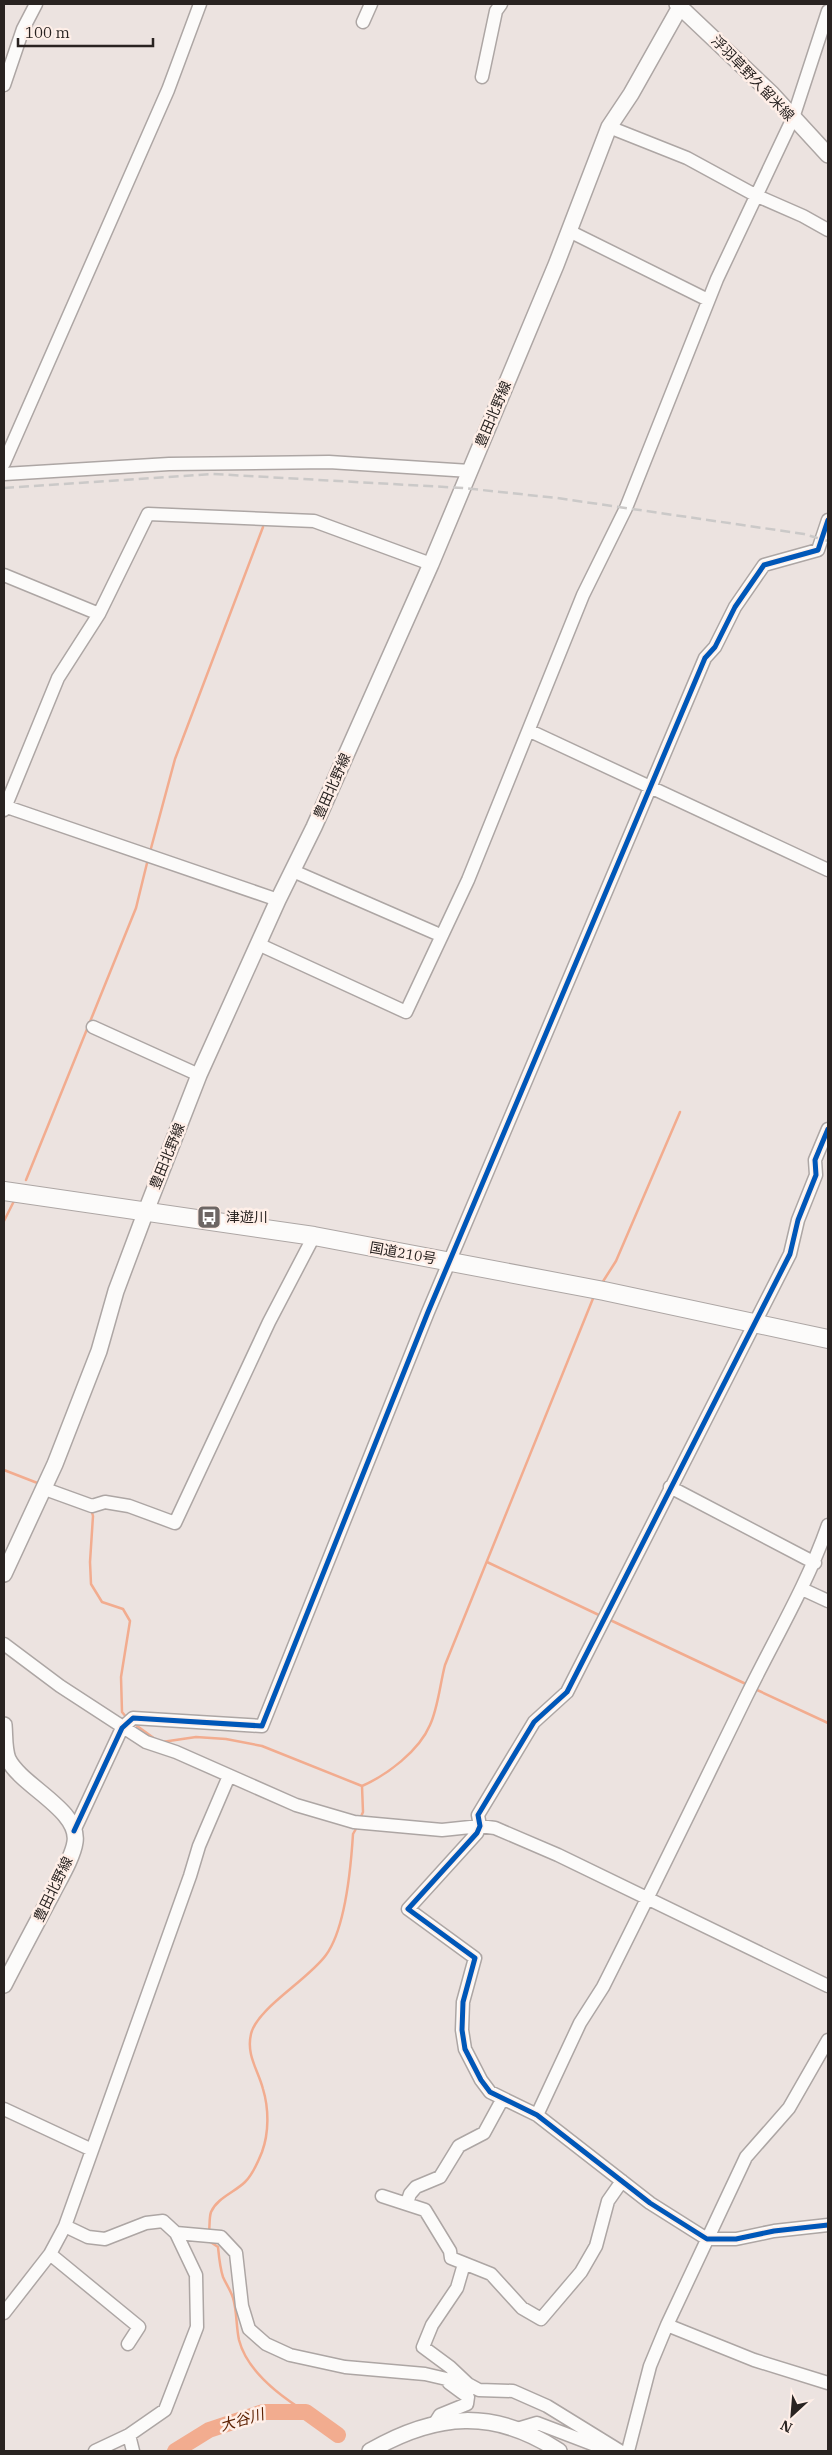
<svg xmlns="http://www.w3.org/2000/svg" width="832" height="2455" font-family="'IBM Plex Serif','Noto Sans JP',serif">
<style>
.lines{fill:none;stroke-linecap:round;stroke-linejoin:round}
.stream{stroke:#f2ac8f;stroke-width:2.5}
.river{stroke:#f2ac8f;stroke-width:16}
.minor-casing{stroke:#ada6a4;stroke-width:15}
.major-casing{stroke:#ada6a4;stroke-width:18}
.highway-casing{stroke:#ada6a4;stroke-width:20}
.minor{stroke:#fcfbfa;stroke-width:12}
.major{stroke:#fcfbfa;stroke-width:15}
.highway{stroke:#fcfbfa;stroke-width:18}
.rail{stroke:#cbc9c8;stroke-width:2.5;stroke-dasharray:10 5;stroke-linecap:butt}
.cycleway-casing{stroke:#ffefe8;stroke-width:8}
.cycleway{stroke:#0057b8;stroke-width:5}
.labels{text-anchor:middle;stroke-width:5;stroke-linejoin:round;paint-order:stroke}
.street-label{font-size:14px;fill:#292321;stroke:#ffefe8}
.poi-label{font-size:14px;fill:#292321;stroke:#ffefe8;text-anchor:start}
.water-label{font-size:15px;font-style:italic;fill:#5e2204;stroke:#ffefe8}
</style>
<rect width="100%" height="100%" fill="#ece3e0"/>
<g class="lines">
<path class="stream" d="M 150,852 L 175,759 L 263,527
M 26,1180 L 136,908 L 148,859
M 4,1221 L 14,1201
M 602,1283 L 616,1261 L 680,1112
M 4,1470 L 40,1484
M 91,1509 L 93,1516 L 90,1562 L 91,1584 L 102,1602 L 123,1609 L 130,1621 L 121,1677 L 122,1712 L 127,1718
M 487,1562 L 601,1616
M 608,1619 L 748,1685
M 755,1689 L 828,1723
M 133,1723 L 155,1739
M 162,1742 L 196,1737 L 226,1739 L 262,1746 L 362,1786 C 387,1775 419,1751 430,1725 C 438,1708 440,1684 445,1665 L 594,1296
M 360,1819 L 363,1812 L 362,1786
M 209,2231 C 210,2225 209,2218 211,2212 C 217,2198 235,2192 245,2182 C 252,2175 258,2162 262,2152 C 269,2133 269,2109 263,2089 C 258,2070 246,2055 251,2034 C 257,2008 308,1980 326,1955 C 345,1929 351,1866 353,1834 L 357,1827
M 209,2241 L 218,2247 C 219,2257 220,2268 223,2277 C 226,2284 231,2291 233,2298 C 237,2311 236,2326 239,2340 C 247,2371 280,2396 306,2412"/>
<path class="river" d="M 175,2451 L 209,2430 L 263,2412 L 306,2412 L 338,2435"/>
<g class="minor-casing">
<path id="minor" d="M 363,22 L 371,4
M 482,77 L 496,11 L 501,4
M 4,85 L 23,29 L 36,4
M 609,127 L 687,158 L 755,195 L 803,216 L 828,230
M 569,231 L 708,300
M 4,463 L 168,90 L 200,4
M 4,474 L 169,464 L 329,462 L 470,471
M 4,575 L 99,614
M 530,731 L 828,870
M 4,806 L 278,900
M 4,810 L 58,678 L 99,614 L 148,514 L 314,521 L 431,564
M 293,871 L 440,935
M 258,944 L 406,1012 L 468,880 L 583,595 L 626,508 L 717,279 L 793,118 L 828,11
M 93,1027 L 199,1075
M 828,1129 L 815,1160 L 816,1175 L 798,1220 L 790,1254 L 567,1692 L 534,1722 L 478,1815 L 480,1826 L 477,1833 L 408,1909 L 475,1958 L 463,2002 L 462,2030 L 465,2049 L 481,2080 L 490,2092 L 537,2115 L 650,2203 L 707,2239 L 736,2239 L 774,2231 L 828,2225
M 670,1487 L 815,1563
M 45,1489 L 92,1506 L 105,1502 L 129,1506 L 175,1523 L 269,1322 L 314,1236
M 802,1589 L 828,1601
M 4,1644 L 60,1686 L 146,1742 L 176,1752 L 296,1805 L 354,1822 L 442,1830 L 480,1826 L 495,1828 L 558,1855 L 828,1986
M 74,1831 L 122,1728 L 133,1718 L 262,1726 L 428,1312 L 705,658 L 715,647 L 735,607 L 764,565 L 818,550 L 828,520
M 4,2109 L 92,2150
M 537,2115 L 580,2023 L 603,1987 C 652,1890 699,1793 747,1695 C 775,1638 807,1585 828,1525
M 382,2196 L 425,2210 L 450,2251 L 451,2258 L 491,2274 L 522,2308 L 541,2319 L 581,2272 L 596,2246 L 608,2201 L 622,2181
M 407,2203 L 410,2194 L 416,2187 L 440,2177 L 459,2146 L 484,2133 L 502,2100
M 65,2226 L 88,2237 L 105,2239 L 146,2223 L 163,2221 L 176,2233 L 196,2275 L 197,2327 L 165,2410 L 129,2435 L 95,2451
M 176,2233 L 221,2237 L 236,2253 L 242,2306 L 249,2329 L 266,2344 L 290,2355 L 345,2367 L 425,2374 L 468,2384 L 479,2390 L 513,2391 L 547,2406 L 620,2451
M 50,2254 L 139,2327 L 128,2344
M 464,2264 L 457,2288 L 432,2325 L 423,2347 L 450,2367 L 468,2384
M 4,2313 L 50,2254 L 65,2226 L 190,1876 L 199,1846 L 229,1776
M 667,2325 L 754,2360 L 828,2383
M 435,2423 L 440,2415 L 467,2404 L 468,2397 L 449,2383
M 517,2429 L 537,2423 L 608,2450
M 129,2435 L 133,2451
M 628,2451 L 650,2366 L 667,2325 L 746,2157 L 789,2108 L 828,2040"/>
</g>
<g class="major-casing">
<path id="major" d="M 677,4 L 772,94 L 828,155
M 4,1574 L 55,1464 L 99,1351 L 116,1291 L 146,1211 L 199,1075 L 278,900 L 314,827 L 431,564 L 556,265 L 609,127 L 631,94 L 680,7
M 4,1725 C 5,1736 4,1749 8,1759 C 21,1786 80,1810 75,1842 C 73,1857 59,1880 52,1894 C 36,1924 20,1954 4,1985
M 370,2451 C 436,2413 494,2408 559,2451"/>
</g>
<g class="highway-casing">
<path id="highway" d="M 4,1191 L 314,1236 L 604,1291 L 828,1339"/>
</g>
<use href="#minor" class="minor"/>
<use href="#major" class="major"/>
<use href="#highway" class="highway"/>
<path class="rail" d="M 4,488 L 213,474 L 463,488 L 557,498 L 804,534 L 828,541"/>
<g class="cycleway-casing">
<path id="cycleway" d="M 828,1129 L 815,1160 L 816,1175 L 798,1220 L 790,1254 L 567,1692 L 534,1722 L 478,1815 L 480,1826 L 477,1833 L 408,1909 L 475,1958 L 463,2002 L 462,2030 L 465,2049 L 481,2080 L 490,2092 L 537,2115 L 650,2203 L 707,2239 L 736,2239 L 774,2231 L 828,2225
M 74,1831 L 122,1728 L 133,1718 L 262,1726 L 428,1312 L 705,658 L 715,647 L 735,607 L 764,565 L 818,550 L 828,520"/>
</g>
<use href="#cycleway" class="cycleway"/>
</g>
<defs>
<g id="bus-square" transform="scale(1.25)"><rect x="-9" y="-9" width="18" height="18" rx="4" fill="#6d6664" stroke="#ffefe8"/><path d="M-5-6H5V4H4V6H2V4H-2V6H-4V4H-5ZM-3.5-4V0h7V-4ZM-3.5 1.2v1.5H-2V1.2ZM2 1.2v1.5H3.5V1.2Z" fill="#fff"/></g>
</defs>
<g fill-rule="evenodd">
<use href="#bus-square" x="209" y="1217"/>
</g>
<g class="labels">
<g class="street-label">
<text transform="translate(753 78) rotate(46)" y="5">浮羽草野久留米線</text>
<text transform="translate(493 414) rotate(-67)" y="5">豊田北野線</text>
<text transform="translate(332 786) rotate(-66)" y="5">豊田北野線</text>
<text transform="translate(167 1156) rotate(-68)" y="5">豊田北野線</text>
<text transform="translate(403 1253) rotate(10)" y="5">国道210号</text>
<text transform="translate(53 1889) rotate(-64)" y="5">豊田北野線</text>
</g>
<g class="poi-label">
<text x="226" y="1222">津遊川</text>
</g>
<g class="water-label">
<text transform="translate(242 2420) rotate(-16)" y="5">大谷川</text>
</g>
</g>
<rect width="832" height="2455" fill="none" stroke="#292321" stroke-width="10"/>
<g transform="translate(792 2415) rotate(206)" stroke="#ffefe8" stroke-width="4" paint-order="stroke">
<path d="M0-4L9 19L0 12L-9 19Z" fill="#292321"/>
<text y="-8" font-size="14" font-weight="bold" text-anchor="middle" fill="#292321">N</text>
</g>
<path d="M18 38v8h135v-8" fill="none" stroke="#292321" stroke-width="2.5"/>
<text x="25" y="38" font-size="15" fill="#292321" stroke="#ffefe8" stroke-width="4" paint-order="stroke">100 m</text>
</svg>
